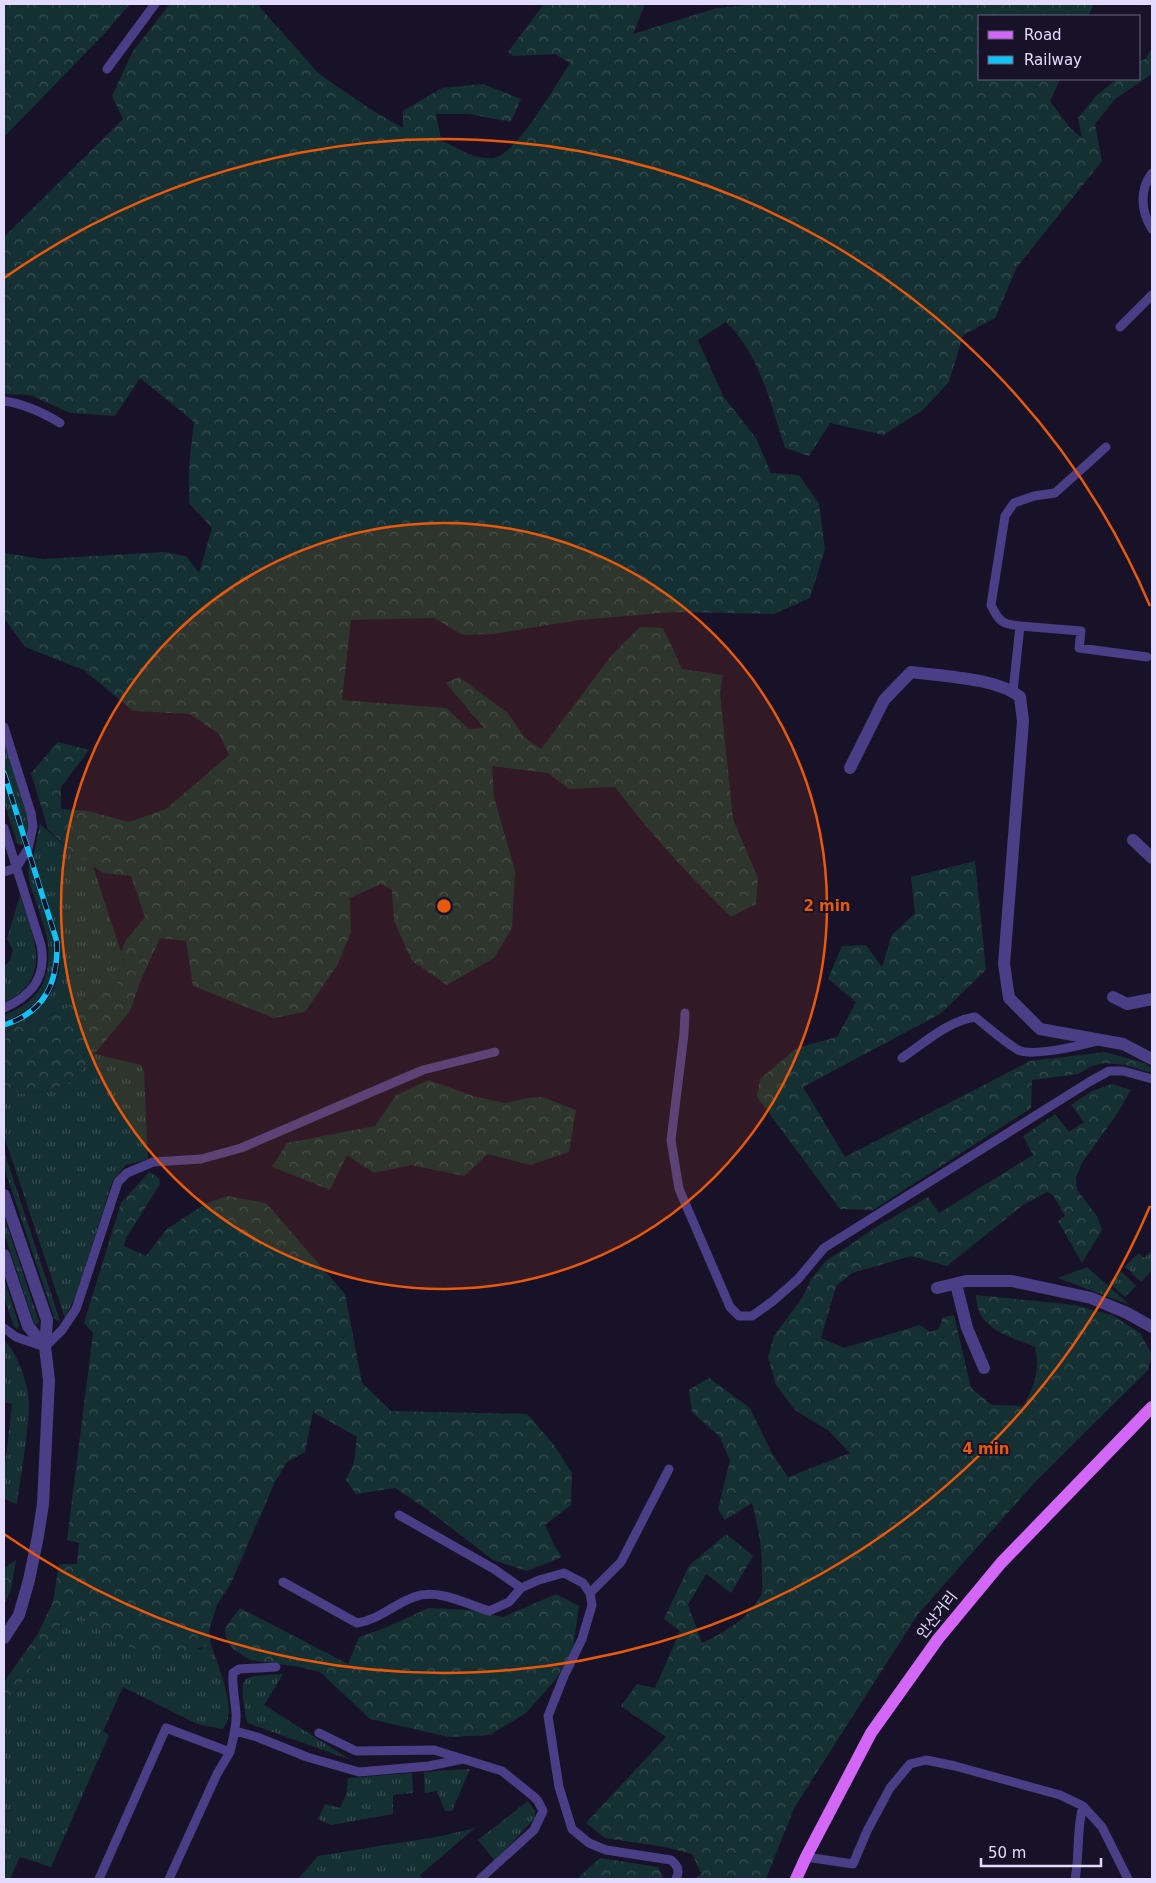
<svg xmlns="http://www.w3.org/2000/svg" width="1156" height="1883" font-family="'DejaVu Sans','Noto Sans KR',sans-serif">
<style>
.grass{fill:url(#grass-tufts)}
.forest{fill:url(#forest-crowns)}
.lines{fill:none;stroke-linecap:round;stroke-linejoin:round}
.service{stroke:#4a3f86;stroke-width:9}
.minor{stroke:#4a3f86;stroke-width:12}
.primary{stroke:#d367f8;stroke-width:12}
.rail-casing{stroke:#10c2f5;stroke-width:5.5}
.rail{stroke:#181229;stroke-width:4;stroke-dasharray:11;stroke-linecap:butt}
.ring{fill:none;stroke:#e8590c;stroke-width:2.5}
.labels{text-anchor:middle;stroke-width:4;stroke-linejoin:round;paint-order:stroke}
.street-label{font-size:15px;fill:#e3dbfd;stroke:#181229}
.centre{fill:#e8590c;stroke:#181229;stroke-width:2.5}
.ring-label{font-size:15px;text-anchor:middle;font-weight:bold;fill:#e8590c;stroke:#181229;stroke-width:4;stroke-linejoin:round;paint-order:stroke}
</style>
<defs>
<pattern id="grass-tufts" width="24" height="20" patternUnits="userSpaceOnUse" patternTransform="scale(1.25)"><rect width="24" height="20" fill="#153033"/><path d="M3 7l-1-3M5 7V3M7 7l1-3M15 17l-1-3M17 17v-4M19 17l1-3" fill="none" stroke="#374d51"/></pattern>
<pattern id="forest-crowns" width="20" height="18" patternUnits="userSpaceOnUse" patternTransform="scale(1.25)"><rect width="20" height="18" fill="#153033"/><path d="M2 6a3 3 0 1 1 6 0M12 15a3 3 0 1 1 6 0" fill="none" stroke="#374d51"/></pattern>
</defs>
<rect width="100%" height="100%" fill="#181229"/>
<path class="grass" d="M 4,739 L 28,815 L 29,825 L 25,835 L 4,767 Z
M 4,780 L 23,841 L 21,845 L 17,843 L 4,802 Z
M 40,824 L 68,849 L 93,866 L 121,952 L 125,969 L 116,985 L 48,1017 L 4,1031 L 4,1027 C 46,1013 65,986 59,942 L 33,858 Z
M 30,862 C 35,880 41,897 46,915 C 50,927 56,939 56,952 C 57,987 34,1011 4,1021 L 4,1015 C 22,1008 38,998 45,978 C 55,947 43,925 34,896 C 30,884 26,875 30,862 Z
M 20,895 C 33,935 55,980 4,1002 L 4,966 L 10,961 L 13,950 L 7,939 Z
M 95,1054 L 141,1065 L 144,1072 L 148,1159 L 126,1165 L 113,1180 L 76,1295 L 65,1318 L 4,1136 L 4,1084 L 14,1094 L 46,1092 L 72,1081 Z
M 4,1151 L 60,1321 L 56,1320 L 54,1317 L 4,1167 Z
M 4,1216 L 39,1322 L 37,1325 L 34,1323 L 4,1233 Z
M 1152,1250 L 1152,1270 L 1141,1282 L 1125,1266 L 1139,1253 L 1144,1258 Z
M 1087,1267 L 1130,1305 L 1058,1278 Z
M 1121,1271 L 1136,1286 L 1125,1297 L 1109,1283 Z
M 4,1278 L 19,1325 L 18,1329 L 14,1327 L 4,1297 Z
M 4,1340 C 17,1353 29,1384 29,1404 C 28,1436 21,1472 17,1504 L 8,1501 L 4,1497 L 4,1476 L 12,1404 L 4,1402 Z
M 72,1609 L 111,1638 L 200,1649 L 211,1644 C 217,1664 240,1714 222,1729 L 197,1724 L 123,1687 L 103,1731 L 109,1735 L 51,1867 L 20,1857 L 10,1879 L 4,1879 L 4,1712 L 45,1645 Z
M 283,1674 L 264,1705 L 351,1760 L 248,1723 L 246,1719 C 240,1673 237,1677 283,1674 Z
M 470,1769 L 452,1811 L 445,1811 L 437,1791 L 425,1793 L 424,1772 Z
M 412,1773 L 413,1793 L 393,1795 L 393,1814 L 331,1825 L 318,1819 L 325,1804 L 340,1808 L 347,1792 L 348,1778 Z
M 528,1801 L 535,1811 L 535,1818 L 495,1861 L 478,1840 Z
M 475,1828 L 420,1875 L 423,1879 L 298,1879 L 318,1856 L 442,1836 Z"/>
<path class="forest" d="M 4,4 L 130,4 L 105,33 L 4,137 Z
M 170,4 L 257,4 L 319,74 L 370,109 L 403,128 L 403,111 L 442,88 L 483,84 L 521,99 L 511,122 L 469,114 L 436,114 L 441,140 C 457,148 475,160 494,158 C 516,155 557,83 570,63 L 555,54 L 513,56 L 508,52 L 544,4 L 645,4 L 633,34 L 717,8 L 757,4 L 1094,4 L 1088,16 L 980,16 L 980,79 L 1060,79 L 1050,101 L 1070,128 L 1082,138 L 1078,118 L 1096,96 L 1117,79 L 1140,79 L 1140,62 L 1146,58 L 1152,48 L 1152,74 L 1115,99 L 1095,124 L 1102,161 L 1017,267 L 995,318 L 963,335 L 949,382 L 923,410 L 883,435 L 830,423 L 809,456 L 785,448 C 771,404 760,355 726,322 L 698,340 L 723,396 L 756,438 L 771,473 L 799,475 L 819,504 L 825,549 L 810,598 L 774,614 L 673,612 L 580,620 L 493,634 L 463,635 L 434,618 L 351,620 L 342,700 L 446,708 L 469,729 L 484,728 L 446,683 L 459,677 L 508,713 L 524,737 L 541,749 L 611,656 L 640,627 L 663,628 L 682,669 L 723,675 L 720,692 L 733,819 L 758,878 L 756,904 L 731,917 C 689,876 651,834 615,787 L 569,789 L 548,773 L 492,766 L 494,797 L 515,871 L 512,928 L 494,958 L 447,985 L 412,961 L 394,921 L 392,890 L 381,884 L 350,898 L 351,932 L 338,964 L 305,1012 L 274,1018 L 193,986 L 186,941 L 160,938 L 141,980 L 130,1011 L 72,1081 L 46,1092 L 14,1094 L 4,1084 L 4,1031 L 48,1017 L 116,985 L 125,969 L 121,952 L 126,940 L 145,917 L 131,876 L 103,873 L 68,849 L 48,829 L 31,773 L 58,742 L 89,750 L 61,787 L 61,809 L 88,811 L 129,822 L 166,809 L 229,755 L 219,734 L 190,714 L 133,711 L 84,670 L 25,647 L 4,618 L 4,553 L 43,559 L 164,552 L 186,556 L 199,573 L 212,528 L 189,503 L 189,466 L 194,422 L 140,378 L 115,416 L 70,413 L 30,395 L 4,394 L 4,237 L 123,119 L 112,96 L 133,51 Z
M 975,861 L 986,970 L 940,1014 L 803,1087 L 845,1157 L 1030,1061 L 1105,1052 L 1144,1063 L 1152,1068 L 1152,1073 L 1125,1065 L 1105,1063 L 1092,1066 L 1078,1074 L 1032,1080 L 1031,1108 L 873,1210 L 840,1209 L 757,1097 L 760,1079 L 797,1048 L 837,1037 L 856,1002 L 828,979 L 842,946 L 866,945 L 882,967 L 892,935 L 915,913 L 911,877 Z
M 429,1080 L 473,1096 L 505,1103 L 528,1098 L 542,1097 L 576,1110 L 569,1152 L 530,1165 L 488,1154 L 464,1176 L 411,1165 L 374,1173 L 347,1155 L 330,1190 L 272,1167 L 287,1143 L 375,1126 L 396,1095 Z
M 1112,1084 L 1131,1090 L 1115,1117 L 1083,1161 L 1076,1177 L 1077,1190 L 1097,1216 L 1102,1230 L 1082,1263 L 1058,1221 L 1065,1216 L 1053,1195 L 1047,1192 L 1023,1205 L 947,1266 L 911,1256 L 852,1273 L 836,1286 L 821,1338 L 844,1348 L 920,1325 L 930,1332 L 939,1329 L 943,1317 L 954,1315 L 971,1388 L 992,1405 L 1023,1406 C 1035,1387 1040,1369 1035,1347 C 1009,1336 976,1329 976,1295 L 1075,1305 L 1112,1315 L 1140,1333 L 1152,1355 L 1148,1370 L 1035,1482 L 918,1614 L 794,1808 L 766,1879 L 695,1879 L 701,1873 L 692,1854 L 665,1847 L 605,1838 L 586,1823 L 666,1737 L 621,1706 L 637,1684 L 655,1688 L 680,1631 L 664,1619 L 689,1566 L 726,1534 L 753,1556 L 731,1593 L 706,1574 L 688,1605 L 702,1643 C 724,1633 749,1618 761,1595 C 763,1591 762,1584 762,1579 C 763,1552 759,1529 752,1503 L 725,1520 L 718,1509 L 730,1461 L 720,1437 L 692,1412 L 689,1390 L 709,1378 L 750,1408 L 771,1452 L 788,1477 L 850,1453 L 829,1431 L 795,1410 L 776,1385 L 768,1357 L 774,1336 L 802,1298 L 812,1278 L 826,1261 L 878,1226 L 928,1197 L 939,1213 L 1033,1155 L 1023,1136 L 1055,1114 L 1069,1132 L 1084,1122 L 1071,1105 L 1092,1091 Z
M 149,1172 L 159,1178 L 160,1184 L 126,1238 L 124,1246 L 146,1256 L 167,1229 L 205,1204 L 227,1196 L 266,1203 L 345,1294 L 362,1383 L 391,1411 L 527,1414 L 554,1445 L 572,1473 L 571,1505 L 545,1525 L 554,1545 L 562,1557 L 527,1571 L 493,1560 L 432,1513 L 395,1488 L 356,1494 L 346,1480 L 354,1462 L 357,1437 L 313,1412 L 305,1452 L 287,1462 L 275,1482 L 231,1583 L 217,1605 L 209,1630 L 211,1644 C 178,1658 141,1657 110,1637 C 97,1629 85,1618 72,1609 L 45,1645 L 4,1712 L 4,1682 L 38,1634 L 53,1602 L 59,1564 L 77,1564 L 79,1543 L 67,1540 L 93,1333 L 84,1323 L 121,1203 Z
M 16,1560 L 11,1590 L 4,1604 L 4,1568 Z
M 556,1594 L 579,1606 L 573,1648 L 557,1678 L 526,1713 L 490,1735 L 449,1737 L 370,1719 L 320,1672 L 300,1667 L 250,1660 L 233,1649 L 226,1640 L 225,1628 L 240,1608 L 348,1664 L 359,1637 L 387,1627 L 429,1608 L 469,1610 L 503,1617 Z
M 600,1858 L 658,1867 L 664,1879 L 577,1879 Z"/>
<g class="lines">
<path class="service" d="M 107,69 L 155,4
M 1152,173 C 1139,190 1141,212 1152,229
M 1120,327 L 1152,295
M 4,401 C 25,404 42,412 60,423
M 1020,626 C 1002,624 999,622 991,605 L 1005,516 L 1014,503 L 1034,496 L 1055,493 L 1106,447
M 1013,691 L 1020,626 L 1081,631 L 1079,648 L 1147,657
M 4,727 L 31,813 L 33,826 L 28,849 L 16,868 L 4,872
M 4,828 L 41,945 C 47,977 32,996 4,1008
M 685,1013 L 684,1034 L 671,1140 L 679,1189 L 730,1307 L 739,1316 L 752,1316 L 773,1301 L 798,1279 L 824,1248 L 1089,1082 L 1109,1071 L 1123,1071 L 1152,1079
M 902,1058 C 924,1043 948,1021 975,1017 C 989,1028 1003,1041 1018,1050 C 1032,1057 1082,1045 1098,1041
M 4,1328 L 16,1337 L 45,1347 L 62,1330 L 76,1309 L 118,1182 L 127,1173 L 153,1162 L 201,1159 L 241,1148 L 423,1070 L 495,1052
M 399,1515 L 494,1569 L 521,1588
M 283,1582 L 357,1623 C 379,1620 394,1604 414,1597 C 438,1588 466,1604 489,1611 L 509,1602 L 521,1588 L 539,1580 L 564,1573 L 583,1583 L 590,1593 L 592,1605 L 582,1639 L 564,1676 L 548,1716 L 559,1787 L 572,1829 L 589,1843 L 606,1850 L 671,1860 C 678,1866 680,1871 676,1879
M 590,1593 L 621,1562 L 669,1469
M 235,1731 L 257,1737 L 307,1757 L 359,1772 L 429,1766 L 463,1759
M 319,1733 L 356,1751 L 434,1750 L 502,1771 L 533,1796 L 538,1801 L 543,1811 L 534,1830 L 480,1879
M 806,1857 L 853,1864 L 867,1831 L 890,1788 L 910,1764 L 926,1760 L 955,1766 L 1060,1795 L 1083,1806 L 1102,1827 L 1128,1879
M 99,1879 L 166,1728 L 230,1752 C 233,1739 237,1726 236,1713 C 235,1699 232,1687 233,1673 L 239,1669 L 276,1667
M 169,1879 L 217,1774 L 230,1752
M 1075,1879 C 1080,1855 1076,1830 1083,1806"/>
<path class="minor" d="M 850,768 L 884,700 L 911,672 C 941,676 997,678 1020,697 L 1023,721 L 1004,964 L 1009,998 L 1040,1029 L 1123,1044 L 1152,1059
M 1133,840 L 1152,858
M 1113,997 L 1127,1004 L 1152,999
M 4,1195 L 47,1320 L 45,1347 L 49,1380 L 43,1504 L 38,1536 L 29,1580 L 19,1615 L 4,1638
M 4,1255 L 28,1326 L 45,1347
M 956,1284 L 967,1328 L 984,1368
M 937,1288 L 966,1281 L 1012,1281 L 1091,1298 L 1127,1313 L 1152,1327"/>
<path class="primary" d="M 796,1879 L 806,1857 L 871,1733 L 938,1639 L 1001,1563 L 1152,1407"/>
<g class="rail-casing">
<path id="rail" d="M 4,773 L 57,942 C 58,983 45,1012 4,1025"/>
</g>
<use href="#rail" class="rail"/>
</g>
<circle cx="444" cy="906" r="383" fill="#e8590c" fill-opacity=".12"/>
<g class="ring">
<circle cx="444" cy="906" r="383"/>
<path d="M1150 1206A767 767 0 0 1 4 1534M4 278A767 767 0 0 1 1150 606"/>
</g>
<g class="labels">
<g class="street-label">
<text transform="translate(937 1615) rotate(-52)" y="5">안산거리</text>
</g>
</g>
<circle cx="444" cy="906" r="8" class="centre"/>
<g class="ring-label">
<text x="827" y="911">2 min</text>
<text x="986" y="1454">4 min</text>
</g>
<rect width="1156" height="1883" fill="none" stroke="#e3dbfd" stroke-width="10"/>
<rect x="978" y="15" width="162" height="65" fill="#181229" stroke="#69627e"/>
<rect x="988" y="31" width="25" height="8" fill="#d367f8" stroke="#69627e"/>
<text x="1024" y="40" font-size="15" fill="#e3dbfd">Road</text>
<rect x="988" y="56" width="25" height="8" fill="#10c2f5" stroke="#69627e"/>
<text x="1024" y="65" font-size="15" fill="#e3dbfd">Railway</text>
<path d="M981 1858v8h120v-8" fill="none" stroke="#e3dbfd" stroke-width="2.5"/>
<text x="988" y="1858" font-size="15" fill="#e3dbfd" stroke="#181229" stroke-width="4" paint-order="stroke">50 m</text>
</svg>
